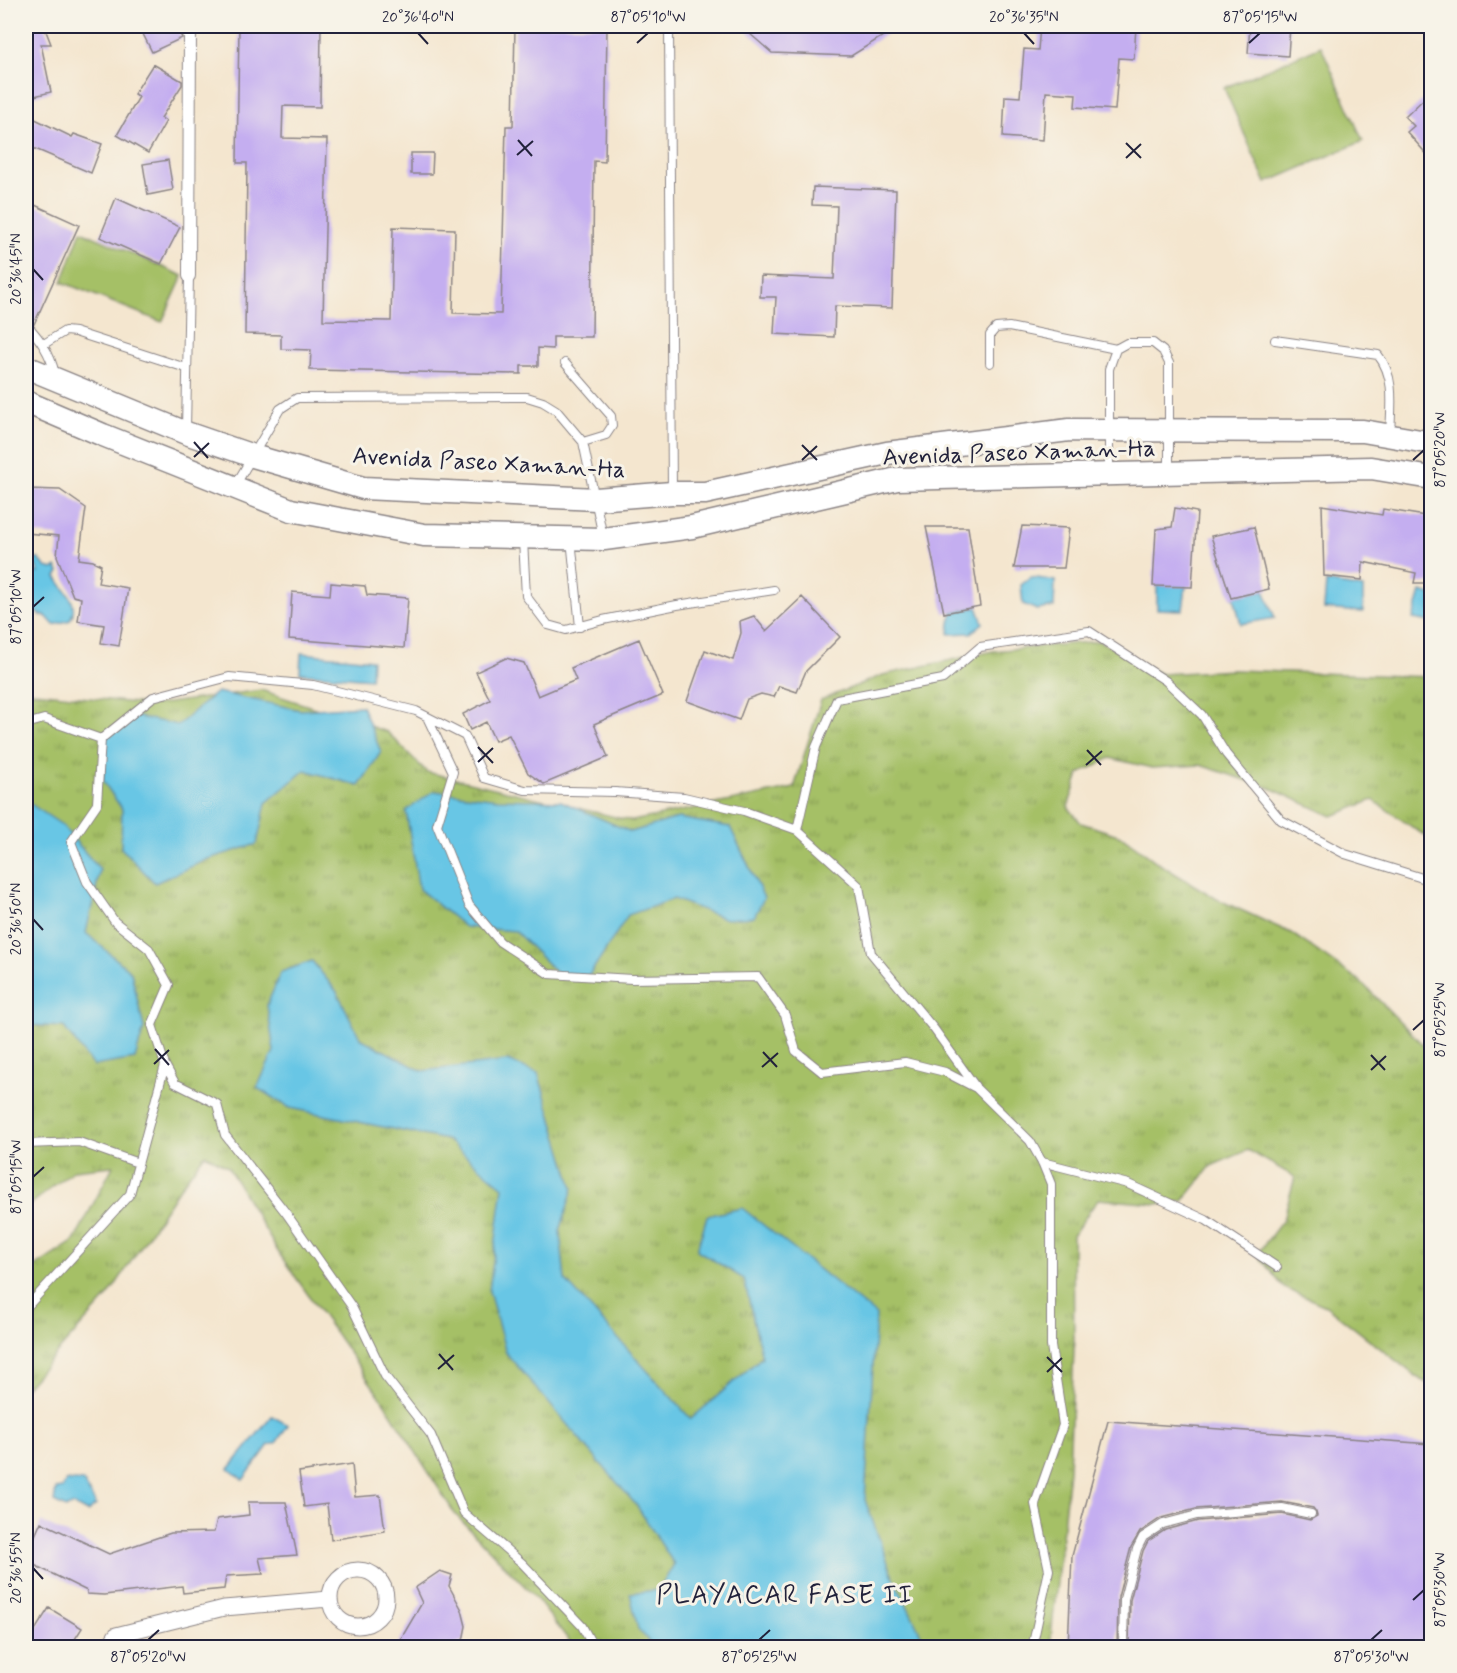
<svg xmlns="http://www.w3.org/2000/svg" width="1457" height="1673" font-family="Mynerve,sans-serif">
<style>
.grass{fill:url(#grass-tufts);stroke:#647150;stroke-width:1.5}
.pitch{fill:#a5c066;stroke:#647150;stroke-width:1.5}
.water{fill:#67c6e5;stroke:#447490;stroke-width:1.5}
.building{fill:#c4aef0}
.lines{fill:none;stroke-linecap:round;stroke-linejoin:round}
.service-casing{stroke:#8b8485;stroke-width:10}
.pedestrian-casing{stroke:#8b8485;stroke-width:14}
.minor-casing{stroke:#8b8485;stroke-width:17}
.secondary-casing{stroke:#8b8485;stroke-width:25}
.service{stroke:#fff;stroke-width:8}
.pedestrian{stroke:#fff;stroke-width:12}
.minor{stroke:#fff;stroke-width:15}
.secondary{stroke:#fff;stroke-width:22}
.ticks{fill:none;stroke:#22223b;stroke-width:2}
.labels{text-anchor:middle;stroke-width:6;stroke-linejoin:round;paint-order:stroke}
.street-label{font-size:24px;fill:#22223b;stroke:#f7f3e8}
.neighbourhood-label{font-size:26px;letter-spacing:1.5px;fill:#22223b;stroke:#f7f3e8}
.neatline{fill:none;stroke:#22223b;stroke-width:2}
.ticks-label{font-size:15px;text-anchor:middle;fill:#22223b}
</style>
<defs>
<pattern id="grass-tufts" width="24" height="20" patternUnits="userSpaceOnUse" patternTransform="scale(1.5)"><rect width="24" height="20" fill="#a5c066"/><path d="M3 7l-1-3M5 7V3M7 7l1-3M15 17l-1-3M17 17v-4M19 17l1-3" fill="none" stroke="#869c55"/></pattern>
</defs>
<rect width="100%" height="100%" fill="#f7f3e8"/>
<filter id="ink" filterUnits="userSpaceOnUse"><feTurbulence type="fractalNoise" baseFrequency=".0167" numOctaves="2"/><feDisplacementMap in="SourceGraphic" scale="12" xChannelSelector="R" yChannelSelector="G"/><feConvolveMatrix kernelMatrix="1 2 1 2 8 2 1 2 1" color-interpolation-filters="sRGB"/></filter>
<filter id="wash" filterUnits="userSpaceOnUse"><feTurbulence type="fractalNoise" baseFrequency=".008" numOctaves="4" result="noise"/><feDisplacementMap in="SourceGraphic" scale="24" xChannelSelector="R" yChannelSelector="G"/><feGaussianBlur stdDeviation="1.35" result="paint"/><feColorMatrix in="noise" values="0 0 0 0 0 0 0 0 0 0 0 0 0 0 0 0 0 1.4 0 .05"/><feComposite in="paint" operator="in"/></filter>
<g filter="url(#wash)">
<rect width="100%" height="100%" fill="#f4e6cf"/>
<path class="grass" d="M 1099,641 L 1161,674 L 1234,670 L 1431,677 L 1431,840 L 1373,800 L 1332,816 L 1270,788 L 1200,765 L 1152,768 L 1110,758 L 1079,774 L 1068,807 L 1081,823 L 1121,836 L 1161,865 L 1217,899 L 1291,933 L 1360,981 L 1431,1053 L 1432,1385 L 1421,1380 L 1326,1306 L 1284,1288 L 1257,1254 L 1283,1220 L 1295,1177 L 1248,1150 L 1211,1166 L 1183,1201 L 1156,1204 L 1098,1199 L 1073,1235 L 1074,1349 L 1069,1470 L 1050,1647 L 574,1647 L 535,1597 L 455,1514 L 384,1402 L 280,1255 L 228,1167 L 205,1154 L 176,1193 L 109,1295 L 26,1387 L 26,1273 L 74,1241 L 113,1166 L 74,1170 L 26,1208 L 26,691 L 154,705 L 261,690 L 387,732 L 427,772 L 632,821 L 794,788 L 821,700 L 883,675 L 993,651 Z"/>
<path class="pitch" d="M 1321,46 L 1363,141 L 1266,183 L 1224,88 Z
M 81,231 L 183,276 L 162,322 L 62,282 Z"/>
<path class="water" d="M 35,559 L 39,559 L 46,567 L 53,569 L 56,567 L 59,572 L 56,577 C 66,592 80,604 70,620 L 54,625 L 46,616 L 40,615 L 36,612 L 26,616 L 26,570 L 39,573 L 34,562 Z
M 1031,577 L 1055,581 L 1054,607 L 1037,610 L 1023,604 L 1021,585 Z
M 1326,582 L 1363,588 L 1363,612 L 1324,609 Z
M 1157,586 L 1186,586 L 1183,610 L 1157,609 Z
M 1264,590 L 1275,618 L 1241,624 L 1234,597 Z
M 1421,592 L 1431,595 L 1431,622 L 1413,619 Z
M 977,607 L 983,623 L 971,633 L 949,634 L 950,623 L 953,612 Z
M 301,653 L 372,660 L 371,679 L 300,673 Z
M 217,692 L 300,710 L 362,706 L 381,752 L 359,786 L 305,770 L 266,803 L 257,844 L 208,859 L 155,883 L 121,848 L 122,809 L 103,781 L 105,738 L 134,716 L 178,725 Z
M 434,791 L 498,799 L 561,801 L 631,832 L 678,818 L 730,827 L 764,898 L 754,917 L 726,919 L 674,899 L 628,915 L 588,977 L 561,977 L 515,931 L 465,927 L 419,889 L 406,811 Z
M 26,801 L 62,825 L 100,870 L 86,933 L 131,972 L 144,1028 L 135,1059 L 93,1066 L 64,1027 L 26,1025 Z
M 312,961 L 337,992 L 360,1038 L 422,1071 L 508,1061 L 538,1073 L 573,1188 L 560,1231 L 565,1280 L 691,1419 L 762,1357 L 744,1279 L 697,1250 L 707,1216 L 742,1208 L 876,1315 L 865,1500 L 892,1574 L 927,1647 L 654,1647 L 638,1629 L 630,1593 L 659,1590 L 674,1564 L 637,1506 L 506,1353 L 489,1291 L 503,1187 L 447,1140 L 290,1108 L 257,1088 L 274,1051 L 267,1005 L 281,972 Z
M 272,1416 L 288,1425 L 276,1443 L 269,1445 L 243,1480 L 229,1469 Z
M 66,1481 L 83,1481 L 96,1505 L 87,1512 L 74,1505 L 66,1508 L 54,1502 L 56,1489 L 62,1488 Z"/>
<g id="blocks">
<path class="building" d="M 26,26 L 44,26 L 51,44 L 41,44 L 51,92 L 26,98 Z
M 139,26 L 176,26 L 182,38 L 152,52 Z
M 239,26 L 321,26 L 320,107 L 283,106 L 282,138 L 327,139 L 323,320 L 391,321 L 393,227 L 455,229 L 453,313 L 501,314 L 506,126 L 513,126 L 515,26 L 607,26 L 605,162 L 594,161 L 592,337 L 553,337 L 553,349 L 538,348 L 538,366 L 521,366 L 521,374 L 310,370 L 311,350 L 281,349 L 281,335 L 245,334 L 247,163 L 237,163 Z
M 741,26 L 899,26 L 851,56 L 772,53 Z
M 1040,26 L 1136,26 L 1134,59 L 1119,58 L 1115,110 L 1075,107 L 1076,94 L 1046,92 L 1043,140 L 1003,137 L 1005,96 L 1020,97 L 1024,49 L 1038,50 Z
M 1250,26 L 1290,26 L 1288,56 L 1248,53 Z
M 153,64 L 182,81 L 182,85 L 161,118 L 166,121 L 148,153 L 117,135 L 139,97 L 134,94 Z
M 1431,92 L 1431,159 L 1407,132 L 1414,126 L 1405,117 Z
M 31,117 L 72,137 L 74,134 L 102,144 L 91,173 L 26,145 L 26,129 Z
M 411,153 L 433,153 L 432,174 L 411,174 Z
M 168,160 L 173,190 L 148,195 L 143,164 Z
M 813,187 L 896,190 L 892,308 L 835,306 L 834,337 L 774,334 L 776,297 L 760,297 L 761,276 L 834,279 L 837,206 L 812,205 Z
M 116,198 L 180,227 L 161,264 L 100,237 Z
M 26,201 L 79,225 L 34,324 L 26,318 Z
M 26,489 L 60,490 L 86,508 L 79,559 L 93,561 L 101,565 L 98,583 L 128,588 L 119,646 L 101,643 L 104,625 L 78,621 L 81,598 L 73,596 L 57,556 L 59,536 L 26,533 Z
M 1322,505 L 1382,515 L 1383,509 L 1431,517 L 1431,583 L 1414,583 L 1416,573 L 1363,562 L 1362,580 L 1324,576 Z
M 1175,508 L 1197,512 L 1192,587 L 1153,586 L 1156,529 L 1172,527 Z
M 1022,526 L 1069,528 L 1064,568 L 1014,568 Z
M 926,527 L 968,527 L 980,606 L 944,613 Z
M 1254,527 L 1269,589 L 1231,598 L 1211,536 Z
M 331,583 L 365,586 L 367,595 L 408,598 L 404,648 L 289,639 L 292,592 L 330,595 Z
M 802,597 L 840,637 L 806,671 L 797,692 L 779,686 L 774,697 L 761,694 L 747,699 L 739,720 L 687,701 L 705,650 L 733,660 L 741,633 L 740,621 L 754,616 L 766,631 Z
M 639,639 L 663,695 L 594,724 L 608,757 L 544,784 L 528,773 L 509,735 L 495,741 L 486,722 L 470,730 L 463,714 L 490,700 L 476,672 L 506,658 L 524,663 L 538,696 L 576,680 L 571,668 Z
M 1108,1421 L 1431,1444 L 1431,1647 L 1129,1647 L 1130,1600 L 1143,1551 L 1148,1541 L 1165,1530 L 1198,1521 L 1282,1514 L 1310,1520 L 1317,1516 L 1316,1512 L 1313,1508 L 1282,1502 L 1196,1509 L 1161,1518 L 1140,1532 L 1131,1547 L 1118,1597 L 1117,1647 L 1068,1647 L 1072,1556 Z
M 352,1464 L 355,1497 L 380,1495 L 385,1531 L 331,1540 L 327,1504 L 304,1507 L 299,1472 Z
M 248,1502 L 286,1502 L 297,1555 L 259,1558 L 263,1574 L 226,1576 L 224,1589 L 183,1593 L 182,1586 L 104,1595 L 87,1594 L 87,1591 L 26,1561 L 26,1556 L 41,1522 L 109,1554 L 171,1533 L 214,1532 L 217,1519 L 249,1515 Z
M 440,1571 L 452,1575 L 449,1586 L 462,1610 L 466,1626 L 463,1641 L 450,1647 L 396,1647 L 422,1603 L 415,1588 Z
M 49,1608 L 82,1628 L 70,1647 L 38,1647 L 28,1641 Z"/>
</g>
</g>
<g filter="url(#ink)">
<use href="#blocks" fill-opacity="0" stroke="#8b8485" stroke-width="1.5"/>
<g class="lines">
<g class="service-casing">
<path id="service" d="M 669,26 L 672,492
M 26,324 C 41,340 50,353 55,374
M 1275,340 L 1378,355 C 1396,377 1391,407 1390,434
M 44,344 L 65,331 L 75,332 L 186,368
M 565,363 L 611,416 L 612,426 L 606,435 L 583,442
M 990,363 L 990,335 L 996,328 L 1009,327 L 1116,349
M 186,429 L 189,276
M 1109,471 L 1109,369 L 1116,349 L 1127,343 L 1153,343 L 1163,351 L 1169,363 L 1169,472
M 235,486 L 280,409 L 297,398 L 527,397 L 543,402 L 556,410 L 583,442 L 603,537
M 571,539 L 580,627
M 523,540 L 526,596 L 548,625 L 566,630 L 603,620 L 677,605 L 774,590
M 427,717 L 453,772 L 437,825 L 469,905 L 500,942 L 549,974 L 632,979 L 758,977 L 785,1015 L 796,1051 L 822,1072 L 905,1062 L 945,1072 L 976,1088 L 1030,1141 L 1042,1162 L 1051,1184 L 1051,1346 L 1063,1425 L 1035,1504 L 1049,1570 L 1032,1648
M 26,724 L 44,719 L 101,739
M 797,830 L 859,886 L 871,953 L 934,1029 L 975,1086
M 26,1144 L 79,1142 L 138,1163
M 1042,1162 L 1128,1184 L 1206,1220 L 1277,1267
M 26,1308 L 130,1194 L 165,1065
M 594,1648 L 582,1626 L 522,1563 L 464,1513 L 431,1435 L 385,1376 L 352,1307 L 286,1213 L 225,1135 L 217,1104 L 175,1083 L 165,1065 L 152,1025 L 169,985 L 149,949 L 115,922 L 87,882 L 71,842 L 97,804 L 101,739 L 153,697 L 229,677 L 313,685 L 416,711 L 465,736 L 484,778 L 525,790 L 615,792 L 684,797 L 744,811 L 797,830 L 816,747 L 837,699 L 943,679 L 980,647 L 1089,631 L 1166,681 L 1202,715 L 1226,754 L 1281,820 L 1345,854 L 1432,881
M 1123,1648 L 1124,1599 L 1137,1549 L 1143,1537 L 1163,1524 L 1197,1515 L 1282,1508 L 1311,1514"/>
</g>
<g class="pedestrian-casing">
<path id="pedestrian" d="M 189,276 L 190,26"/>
</g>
<g class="minor-casing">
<path id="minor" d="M330 1598a28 28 0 1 1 56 0a28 28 0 1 1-56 0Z
M 108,1648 L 116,1635 L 224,1608 L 329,1599"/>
</g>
<g class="secondary-casing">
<path id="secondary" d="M 26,367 L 186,433 L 253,456 L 363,488 L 596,499 L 672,493 L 705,493 L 887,453 L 1069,430 L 1363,431 L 1432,443
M 26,402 L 103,435 L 291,510 L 424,535 L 604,539 L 692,527 L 897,479 L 1371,468 L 1432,478"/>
</g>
<use href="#service" class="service"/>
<use href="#pedestrian" class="pedestrian"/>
<use href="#minor" class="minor"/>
<use href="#secondary" class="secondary"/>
</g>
</g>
<path class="ticks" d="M 418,33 L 428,44M 1024,33 L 1034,44M 637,43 L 648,33M 1249,43 L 1260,33M 518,140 L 532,156M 1126,143 L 1141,158M 517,155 L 533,141M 1126,158 L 1141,144M 33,269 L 43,280M 194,442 L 208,458M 802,445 L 817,460M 194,457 L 209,443M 802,460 L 817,446M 1413,460 L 1424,450M 33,607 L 44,597M 478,747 L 493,763M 1087,750 L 1101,765M 478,762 L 493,748M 1086,765 L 1102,751M 33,919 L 43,930M 1413,1030 L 1424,1020M 155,1049 L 169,1065M 763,1052 L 777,1067M 1371,1055 L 1385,1070M 154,1064 L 169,1050M 762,1067 L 778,1053M 1371,1070 L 1386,1056M 33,1177 L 44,1167M 439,1354 L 453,1370M 1047,1357 L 1062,1372M 438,1369 L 454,1355M 1047,1372 L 1062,1358M 33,1568 L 43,1579M 1413,1600 L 1424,1590M 148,1640 L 159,1630M 759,1640 L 770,1630M 1371,1640 L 1382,1630"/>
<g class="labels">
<g class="street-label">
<text transform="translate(1019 452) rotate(-2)" y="8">Avenida Paseo Xaman-Ha</text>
<text transform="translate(489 462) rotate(3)" y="8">Avenida Paseo Xaman-Ha</text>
</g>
<g class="neighbourhood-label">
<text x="785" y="1603">PLAYACAR FASE II</text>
</g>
</g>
<rect width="1457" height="1673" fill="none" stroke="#f7f3e8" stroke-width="66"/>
<rect x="33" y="33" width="1391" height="1607" class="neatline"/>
<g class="ticks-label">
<text x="418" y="22">20°36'40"N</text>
<text x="648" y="22">87°05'10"W</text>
<text x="1024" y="22">20°36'35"N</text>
<text x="1260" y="22">87°05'15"W</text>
<text transform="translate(16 269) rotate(-90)" y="5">20°36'45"N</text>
<text transform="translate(1440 450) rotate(-90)" y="5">87°05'20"W</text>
<text transform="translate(16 607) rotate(-90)" y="5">87°05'10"W</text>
<text transform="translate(16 919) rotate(-90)" y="5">20°36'50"N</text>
<text transform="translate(1440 1020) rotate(-90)" y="5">87°05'25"W</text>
<text transform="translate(16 1177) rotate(-90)" y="5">87°05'15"W</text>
<text transform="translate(16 1568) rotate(-90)" y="5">20°36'55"N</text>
<text transform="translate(1440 1590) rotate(-90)" y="5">87°05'30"W</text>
<text x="148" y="1662">87°05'20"W</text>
<text x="759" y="1662">87°05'25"W</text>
<text x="1371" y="1662">87°05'30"W</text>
</g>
</svg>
